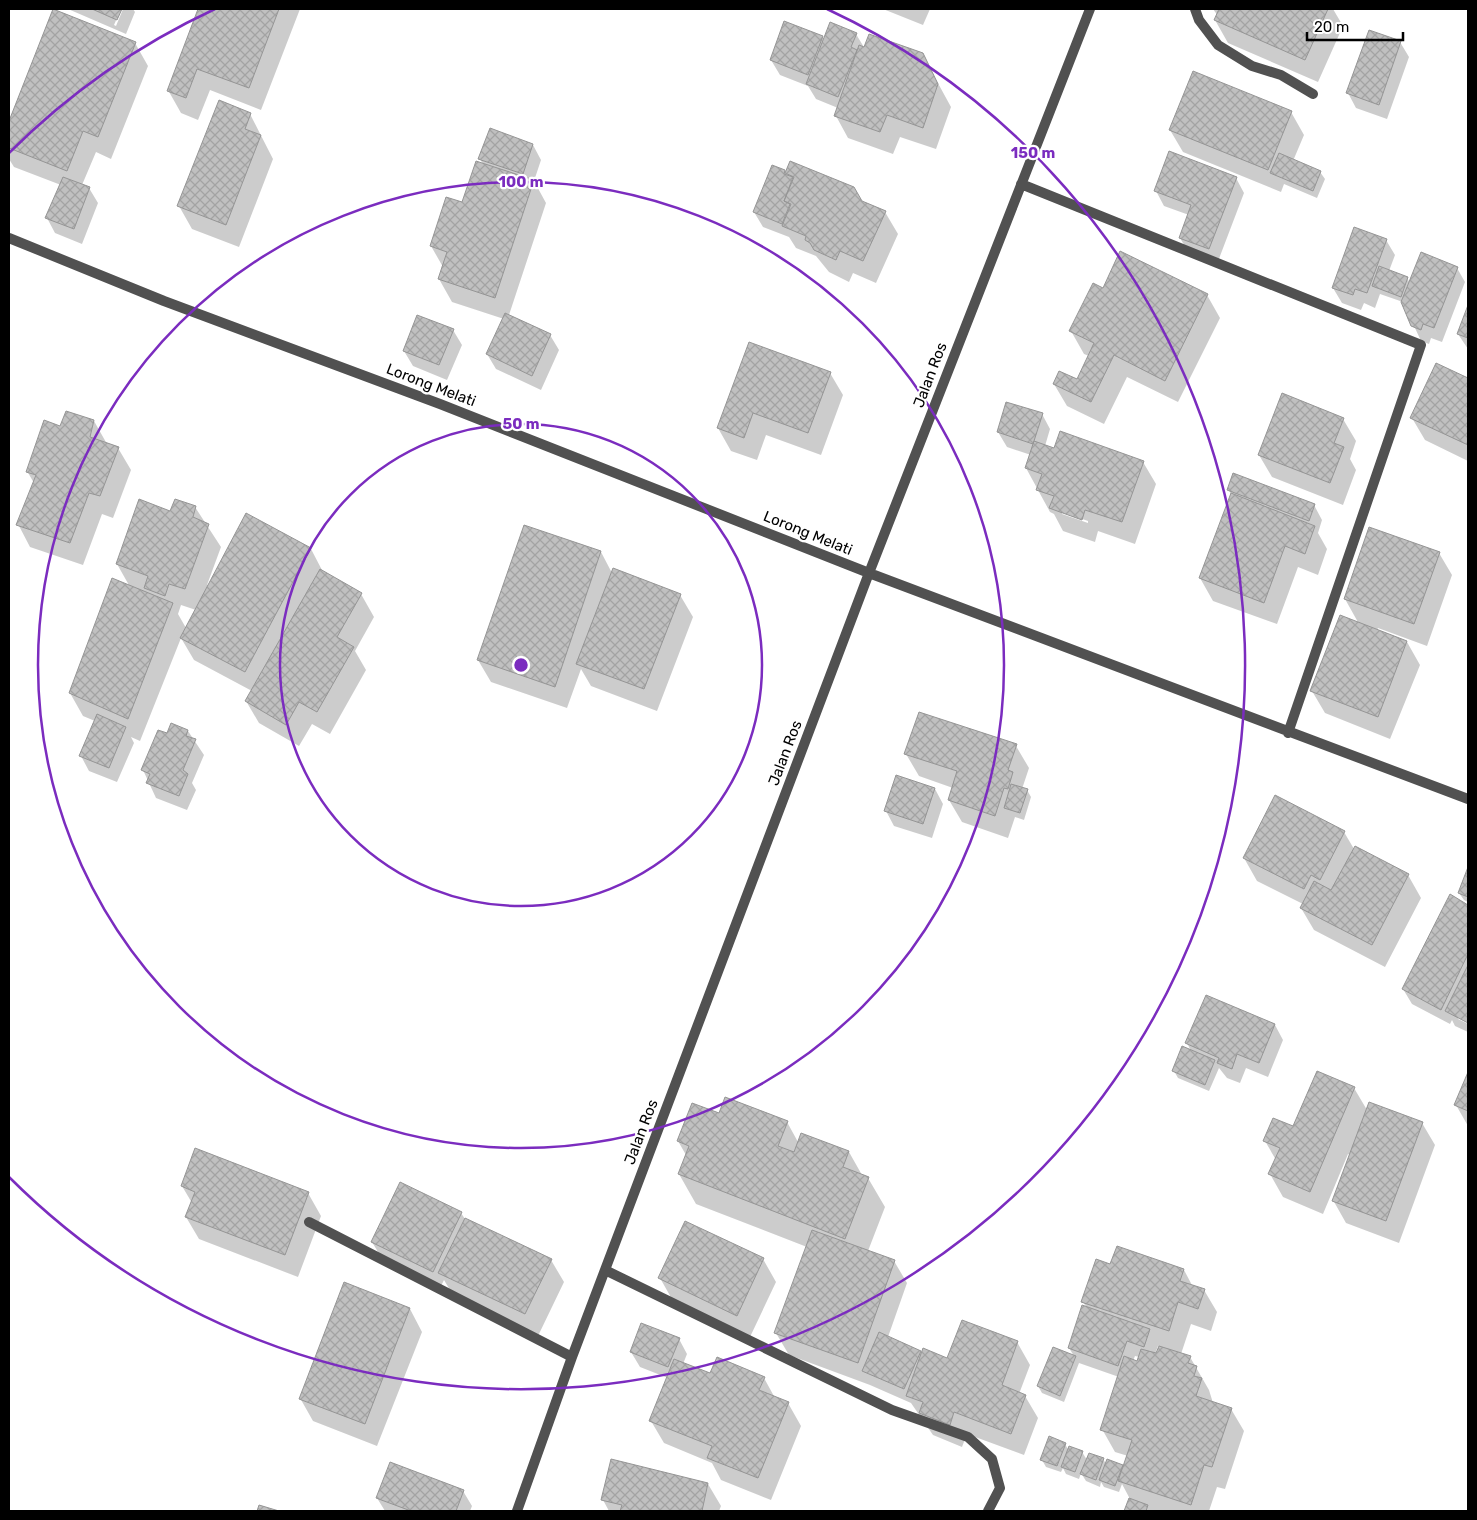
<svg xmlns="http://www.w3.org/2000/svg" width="1477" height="1520" font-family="Rubik,sans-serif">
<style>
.shadow{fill:#0003;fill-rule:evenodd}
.building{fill:url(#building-cross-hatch);stroke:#959595}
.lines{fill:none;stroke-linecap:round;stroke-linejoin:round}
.street{stroke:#515151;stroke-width:10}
.ring{fill:none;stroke:#7b2cbf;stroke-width:2.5}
.labels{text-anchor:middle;stroke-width:4.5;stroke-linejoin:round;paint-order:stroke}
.street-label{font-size:15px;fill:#000;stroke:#fff}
.centre{fill:#7b2cbf;stroke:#fff;stroke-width:2.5}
.ring-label{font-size:15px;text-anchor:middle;font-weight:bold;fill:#7b2cbf;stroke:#fff;stroke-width:4.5;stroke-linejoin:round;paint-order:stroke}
</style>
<defs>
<pattern id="building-cross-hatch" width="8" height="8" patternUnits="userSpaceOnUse" patternTransform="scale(1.25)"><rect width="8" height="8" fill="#c0c0c0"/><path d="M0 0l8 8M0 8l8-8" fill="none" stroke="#a3a3a3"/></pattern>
</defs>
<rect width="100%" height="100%" fill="#fff"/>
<path class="shadow" d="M 68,9 L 121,9 L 114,25 L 116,26 L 123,9 L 133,9 L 135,12 L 126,34 Z
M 199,9 L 300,9 L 261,110 L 210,90 L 198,120 L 181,113 L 168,90 Z
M 883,9 L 930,9 L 923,25 Z
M 1213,9 L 1333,9 L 1343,26 L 1318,82 L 1228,43 L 1215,20 L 1218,16 Z
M 54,11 L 135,43 L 148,66 L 111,159 L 96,152 L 82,185 L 89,188 L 98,203 L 82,244 L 55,233 L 47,218 L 61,185 L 14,167 L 9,159 L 9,124 Z
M 856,34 L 865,49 L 922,54 L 951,107 L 936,149 L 900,137 L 893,154 L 848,138 L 836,116 L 838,108 L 816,99 L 808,86 L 780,75 L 771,60 L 822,37 L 825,41 Z
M 1400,42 L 1409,57 L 1387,119 L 1356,108 L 1348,93 Z
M 1291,112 L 1304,135 L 1293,161 L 1320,172 L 1325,179 L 1317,198 L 1284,184 L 1281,192 L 1183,152 L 1170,130 Z
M 250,114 L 273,159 L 239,247 L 192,229 L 179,206 Z
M 491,129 L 533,145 L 541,160 L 534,181 L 546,203 L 509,315 L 550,335 L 559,350 L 541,390 L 496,369 L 487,354 L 504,319 L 452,302 L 439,279 L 443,267 L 431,246 L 463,204 L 483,164 L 480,159 Z
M 790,163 L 861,202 L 885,212 L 898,234 L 876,283 L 853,273 L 849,282 L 829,272 L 816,256 L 796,248 L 789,237 L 763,227 L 754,212 L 784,171 L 786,174 Z
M 1236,178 L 1244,193 L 1217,264 L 1189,253 L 1180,238 L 1189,215 L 1164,206 L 1156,191 Z
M 1386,240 L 1395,255 L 1389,271 L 1407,278 L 1410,283 L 1457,268 L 1465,282 L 1442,342 L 1431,338 L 1429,344 L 1421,341 L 1403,302 L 1380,294 L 1375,308 L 1364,303 L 1361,310 L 1342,303 L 1333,288 Z
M 1207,295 L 1220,318 L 1178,402 L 1127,377 L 1104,424 L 1067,406 L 1054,384 L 1077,381 L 1089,356 L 1084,354 L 1071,331 Z
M 1468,308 L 1468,349 L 1458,334 Z
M 453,330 L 462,345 L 447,380 L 413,366 L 404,351 Z
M 1437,365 L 1468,379 L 1468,461 L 1425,440 L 1412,418 Z
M 830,373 L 843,395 L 821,455 L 766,435 L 757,460 L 731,451 L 718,428 Z
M 1042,414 L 1050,429 L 1045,446 L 1055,450 L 1143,462 L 1156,484 L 1135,544 L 1098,531 L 1095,542 L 1063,531 L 1054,514 L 1050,512 L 1026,468 L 1031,455 L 1007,447 L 998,432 ZM 1062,512 L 1088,521 L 1088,523 L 1062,514 Z
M 1343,419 L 1356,441 L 1350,459 L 1356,470 L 1343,505 L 1272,477 L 1259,455 Z
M 94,421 L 107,444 L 118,448 L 131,470 L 113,518 L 102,514 L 83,565 L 30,547 L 18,524 L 34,483 L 27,471 L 61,427 Z
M 1229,490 L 1314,505 L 1322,520 L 1318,533 L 1327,549 L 1318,575 L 1298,567 L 1277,624 L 1213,601 L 1200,578 L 1231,495 Z
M 195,507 L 221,547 L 207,585 L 311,549 L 323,572 L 361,594 L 374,617 L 355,651 L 366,670 L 330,734 L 312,724 L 299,746 L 259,723 L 246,701 L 252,691 L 194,660 L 181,638 L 140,741 L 131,737 L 134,743 L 117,782 L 89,771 L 81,756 L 95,721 L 83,716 L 70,693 L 130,587 L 117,564 L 171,512 ZM 181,605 L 196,610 L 186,628 L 178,614 Z
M 525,526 L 601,552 L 612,573 L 680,595 L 693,617 L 657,711 L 591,686 L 581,669 L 567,708 L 491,682 L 478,660 Z
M 1439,553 L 1452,575 L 1427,646 L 1378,628 L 1377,631 L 1407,642 L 1420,665 L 1390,739 L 1325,713 L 1312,691 L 1359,624 L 1345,599 Z
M 188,731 L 204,755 L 192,783 L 196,790 L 187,810 L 156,798 L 143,770 L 167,735 Z
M 1016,746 L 1029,768 L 1022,789 L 1027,790 L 1031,797 L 1024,820 L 1015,817 L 1008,838 L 962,822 L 949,800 L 953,788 L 919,776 L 906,754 Z
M 935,789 L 943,804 L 932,838 L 894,826 L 886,811 Z
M 1344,832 L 1354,849 L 1408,875 L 1421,898 L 1385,967 L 1314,930 L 1301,908 L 1303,904 L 1257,881 L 1244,858 Z
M 1468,871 L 1468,902 L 1464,900 L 1459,893 Z
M 1450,895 L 1468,907 L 1468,1021 L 1458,1016 L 1458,1019 L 1468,1024 L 1468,1032 L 1455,1026 L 1452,1020 L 1450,1024 L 1412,1004 L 1403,989 Z
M 1275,1025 L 1283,1040 L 1268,1077 L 1246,1068 L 1240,1083 L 1227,1078 L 1219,1068 L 1209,1091 L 1178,1078 L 1174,1071 L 1191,1051 L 1187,1043 Z
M 1468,1075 L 1468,1126 L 1456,1105 Z
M 1354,1088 L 1367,1110 L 1422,1123 L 1435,1145 L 1399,1243 L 1346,1223 L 1333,1200 L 1350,1155 L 1348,1154 L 1323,1214 L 1283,1197 L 1270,1174 L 1276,1160 L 1265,1141 L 1294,1127 Z
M 719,1115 L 787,1122 L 798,1142 L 802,1134 L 849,1152 L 862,1175 L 868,1178 L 885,1207 L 868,1251 L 894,1261 L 907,1283 L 888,1337 L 920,1352 L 922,1355 L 948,1359 L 1017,1342 L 1030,1365 L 1019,1394 L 1025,1396 L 1038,1418 L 1024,1455 L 967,1434 L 962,1447 L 933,1435 L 911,1403 L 870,1385 L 789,1355 L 776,1333 L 807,1247 L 696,1204 L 679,1174 L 686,1155 L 678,1141 Z
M 182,1186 L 308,1193 L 321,1216 L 298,1277 L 199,1239 L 186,1217 L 192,1203 Z
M 461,1213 L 465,1219 L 551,1260 L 564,1282 L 538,1336 L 453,1295 L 444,1280 L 441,1286 L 381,1257 L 372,1242 Z
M 763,1259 L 776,1282 L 750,1337 L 673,1301 L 660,1278 Z
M 1111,1265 L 1184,1270 L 1193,1287 L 1204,1290 L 1217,1312 L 1211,1331 L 1191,1324 L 1181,1354 L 1190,1357 L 1209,1390 L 1213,1403 L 1231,1409 L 1244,1431 L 1225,1489 L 1217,1487 L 1209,1511 L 1125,1511 L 1130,1499 L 1122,1484 L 1119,1492 L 1104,1487 L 1101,1482 L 1100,1487 L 1086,1481 L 1081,1473 L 1079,1479 L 1066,1474 L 1063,1468 L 1061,1472 L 1046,1467 L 1042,1460 L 1065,1444 L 1069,1451 L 1082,1452 L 1087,1460 L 1103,1459 L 1106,1464 L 1122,1466 L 1124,1469 L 1128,1456 L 1115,1452 L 1102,1429 L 1119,1377 L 1079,1363 L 1064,1402 L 1042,1393 L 1038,1386 L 1074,1356 L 1069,1348 L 1087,1308 L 1083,1302 ZM 1158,1346 L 1160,1347 L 1157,1355 L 1155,1354 ZM 1135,1356 L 1139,1357 L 1138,1362 L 1133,1361 Z
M 410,1309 L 422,1332 L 377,1446 L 313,1421 L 300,1398 Z
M 679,1339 L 687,1354 L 683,1364 L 711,1375 L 764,1378 L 775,1398 L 788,1403 L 801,1426 L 771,1500 L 721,1480 L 712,1463 L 664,1443 L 651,1421 L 668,1378 L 640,1367 L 631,1352 Z
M 708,1484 L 721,1506 L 719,1511 L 609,1511 L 603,1500 Z
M 463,1491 L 472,1506 L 470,1511 L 385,1511 L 377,1498 Z"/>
<path class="building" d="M 53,9 L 136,42 L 98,137 L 83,131 L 67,171 L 9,148 L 9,121 Z
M 92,9 L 122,9 L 117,20 Z
M 198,9 L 279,9 L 249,88 L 197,69 L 186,98 L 167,91 Z
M 1219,9 L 1328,9 L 1305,60 L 1214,20 Z
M 784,21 L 823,36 L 808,75 L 770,60 Z
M 830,22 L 857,33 L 851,47 L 857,50 L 838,97 L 806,84 Z
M 1369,30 L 1401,41 L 1379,105 L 1346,93 Z
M 869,34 L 923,53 L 938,84 L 923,128 L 887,115 L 880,132 L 834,116 L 859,45 L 864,47 Z
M 1193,71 L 1292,111 L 1268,170 L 1169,130 Z
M 219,100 L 251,113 L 245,129 L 261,135 L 226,225 L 177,206 Z
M 490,128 L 533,144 L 523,174 L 478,159 Z
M 1169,151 L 1237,177 L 1209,249 L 1179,238 L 1191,205 L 1154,191 Z
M 1279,153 L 1321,171 L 1313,191 L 1270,173 Z
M 476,161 L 534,180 L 495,298 L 438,279 L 447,252 L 430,246 L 446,197 L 462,202 Z
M 790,161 L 854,187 L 862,201 L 886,211 L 863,261 L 840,251 L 836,260 L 814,250 L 810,243 L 805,240 L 806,236 L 782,226 L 791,204 L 784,201 L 794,177 L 785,173 Z
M 772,165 L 785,170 L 784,174 L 793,177 L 784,201 L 790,204 L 782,224 L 753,212 Z
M 63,177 L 90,187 L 74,229 L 45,218 Z
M 1354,227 L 1387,239 L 1367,293 L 1355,289 L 1353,295 L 1332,288 Z
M 1120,251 L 1208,294 L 1165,381 L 1114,355 L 1091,402 L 1053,384 L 1059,371 L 1077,379 L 1094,343 L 1069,331 L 1093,283 L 1103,288 Z
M 1421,252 L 1458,267 L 1434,328 L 1423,324 L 1421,330 L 1411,326 L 1401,302 Z
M 1379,266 L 1408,277 L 1401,297 L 1372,286 Z
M 1468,305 L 1468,338 L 1457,334 Z
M 505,313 L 551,334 L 532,376 L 486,354 Z
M 417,315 L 454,329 L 439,365 L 403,351 Z
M 749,342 L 831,372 L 808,433 L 753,413 L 744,438 L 717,428 Z
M 1436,363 L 1468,378 L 1468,445 L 1410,418 Z
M 1282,393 L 1344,418 L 1334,443 L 1344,447 L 1330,483 L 1258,455 Z
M 1006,402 L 1043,413 L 1033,444 L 997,432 Z
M 66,411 L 94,420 L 90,437 L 119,447 L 100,496 L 89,493 L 70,543 L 16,525 L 36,475 L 26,472 L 44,420 L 60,426 Z
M 1060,431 L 1144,461 L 1122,522 L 1085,510 L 1082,520 L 1049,508 L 1054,496 L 1036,490 L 1042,474 L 1025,468 L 1034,441 L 1054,448 Z
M 1233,473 L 1315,504 L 1309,521 L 1227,490 Z
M 1231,493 L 1315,526 L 1305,554 L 1285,546 L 1264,603 L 1199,578 Z
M 139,499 L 170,511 L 175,499 L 196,506 L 193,517 L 209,524 L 185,589 L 169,584 L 165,596 L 144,588 L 148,576 L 116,564 Z
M 246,513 L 311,548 L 245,672 L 180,638 Z
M 524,525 L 601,551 L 555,687 L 477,660 Z
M 1369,527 L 1440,552 L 1414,624 L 1344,599 Z
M 613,568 L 681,594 L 644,689 L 576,664 Z
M 320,569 L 362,593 L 337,637 L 354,647 L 317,712 L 299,702 L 286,725 L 245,701 Z
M 112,578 L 173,603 L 128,719 L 69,693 Z
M 1340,615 L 1407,641 L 1378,717 L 1310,691 Z
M 919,712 L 1017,744 L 1008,770 L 1013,772 L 1008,789 L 1004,788 L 995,816 L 948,800 L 957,771 L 904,754 Z
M 97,714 L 126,727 L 109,768 L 79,756 Z
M 171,723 L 188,730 L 186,736 L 196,739 L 183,770 L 188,774 L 179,796 L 146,783 L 150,774 L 141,770 L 158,730 L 167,733 Z
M 896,775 L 935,788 L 923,824 L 884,811 Z
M 1011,784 L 1028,789 L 1020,813 L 1004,808 Z
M 1275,795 L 1345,831 L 1320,880 L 1311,875 L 1304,889 L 1243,858 Z
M 1355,846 L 1409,874 L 1372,945 L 1300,908 L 1314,881 L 1331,890 Z
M 1468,867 L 1468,897 L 1458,893 Z
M 1450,894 L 1468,905 L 1468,954 L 1441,1010 L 1402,989 Z
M 1468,965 L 1468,1023 L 1445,1011 Z
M 1206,995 L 1275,1024 L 1259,1063 L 1237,1054 L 1232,1069 L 1217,1063 L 1219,1058 L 1185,1043 Z
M 1182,1046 L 1215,1060 L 1205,1085 L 1172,1071 Z
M 1317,1071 L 1355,1087 L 1310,1192 L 1268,1174 L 1280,1148 L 1263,1141 L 1273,1118 L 1293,1126 Z
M 1468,1072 L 1468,1111 L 1454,1105 Z
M 725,1097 L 788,1121 L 778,1146 L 794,1152 L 801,1133 L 849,1151 L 843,1167 L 869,1177 L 845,1239 L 678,1174 L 689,1146 L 677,1141 L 692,1103 L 719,1113 Z
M 1369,1102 L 1423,1122 L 1386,1221 L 1332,1201 Z
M 195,1148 L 309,1192 L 285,1255 L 185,1217 L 195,1192 L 181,1186 Z
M 400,1182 L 462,1212 L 433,1272 L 371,1242 Z
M 465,1218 L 552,1259 L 525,1314 L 438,1273 Z
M 685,1221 L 764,1258 L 737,1316 L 658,1278 Z
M 812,1230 L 895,1260 L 858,1363 L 774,1333 Z
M 1117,1246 L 1184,1269 L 1180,1281 L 1205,1289 L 1198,1309 L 1178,1302 L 1169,1331 L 1081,1302 L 1096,1259 L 1110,1264 Z
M 344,1282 L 410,1308 L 365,1424 L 299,1399 Z
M 1082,1305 L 1150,1329 L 1144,1347 L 1127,1341 L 1118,1366 L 1068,1348 Z
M 962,1320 L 1018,1341 L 1002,1385 L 1026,1395 L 1011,1434 L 954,1412 L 950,1425 L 919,1413 L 923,1402 L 906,1396 L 923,1348 L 947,1358 Z
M 641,1323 L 680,1338 L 668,1367 L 630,1352 Z
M 879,1332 L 921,1351 L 904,1389 L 862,1371 Z
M 1159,1346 L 1191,1356 L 1188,1363 L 1197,1366 L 1194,1376 L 1202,1378 L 1196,1396 L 1232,1408 L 1212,1467 L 1204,1465 L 1191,1505 L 1118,1481 L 1132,1440 L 1100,1430 L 1124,1356 L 1137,1361 L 1141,1349 L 1156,1353 Z
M 1053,1347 L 1076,1356 L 1060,1396 L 1037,1386 Z
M 717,1357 L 765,1377 L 759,1390 L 789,1402 L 758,1478 L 707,1458 L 712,1446 L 649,1421 L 674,1359 L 710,1373 Z
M 1049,1436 L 1066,1443 L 1057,1466 L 1040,1460 Z
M 1069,1446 L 1083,1451 L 1075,1472 L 1061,1467 Z
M 1089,1453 L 1104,1458 L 1096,1480 L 1080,1474 Z
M 611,1459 L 708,1483 L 702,1511 L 620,1511 L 622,1505 L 601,1500 Z
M 1107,1459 L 1123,1465 L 1115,1486 L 1099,1480 Z
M 390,1462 L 464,1490 L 456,1511 L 411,1511 L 376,1498 Z
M 1129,1498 L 1148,1505 L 1146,1511 L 1124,1511 Z
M 259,1505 L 279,1511 L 257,1511 Z"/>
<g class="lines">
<path class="street" d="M 1195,9 L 1199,20 L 1218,45 L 1252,66 L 1281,75 L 1313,94
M 1021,184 L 1421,345 L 1288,733
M 9,238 L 164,301 L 440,404 L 869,573 L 1468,799
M 309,1222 L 572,1357
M 605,1270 L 892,1410 L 968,1437 L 992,1459 L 1000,1488 L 988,1511
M 517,1511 L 572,1357 L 869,573 L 1090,9"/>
</g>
<g class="ring">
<circle cx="521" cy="665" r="241"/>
<circle cx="521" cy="665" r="483"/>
<path d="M9 153A724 724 0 0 1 215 9M827 9A724 724 0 1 1 9 1177"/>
</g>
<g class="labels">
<g class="street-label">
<text transform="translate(930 375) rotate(-69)" y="5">Jalan Ros</text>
<text transform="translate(431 385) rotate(21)" y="5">Lorong Melati</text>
<text transform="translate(808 533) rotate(22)" y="5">Lorong Melati</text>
<text transform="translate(785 753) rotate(-69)" y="5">Jalan Ros</text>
<text transform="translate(641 1132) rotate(-69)" y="5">Jalan Ros</text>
</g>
</g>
<circle cx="521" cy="665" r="8" class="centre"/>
<g class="ring-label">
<text x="1033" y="158">150 m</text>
<text x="521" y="187">100 m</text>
<text x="521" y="429">50 m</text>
</g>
<rect width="1477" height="1520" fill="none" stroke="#000000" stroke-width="20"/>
<path d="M1307 32v8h96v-8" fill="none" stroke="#000000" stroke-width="2.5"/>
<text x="1314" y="32" font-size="15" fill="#000000" stroke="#ffffff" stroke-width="4" paint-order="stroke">20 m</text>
</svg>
